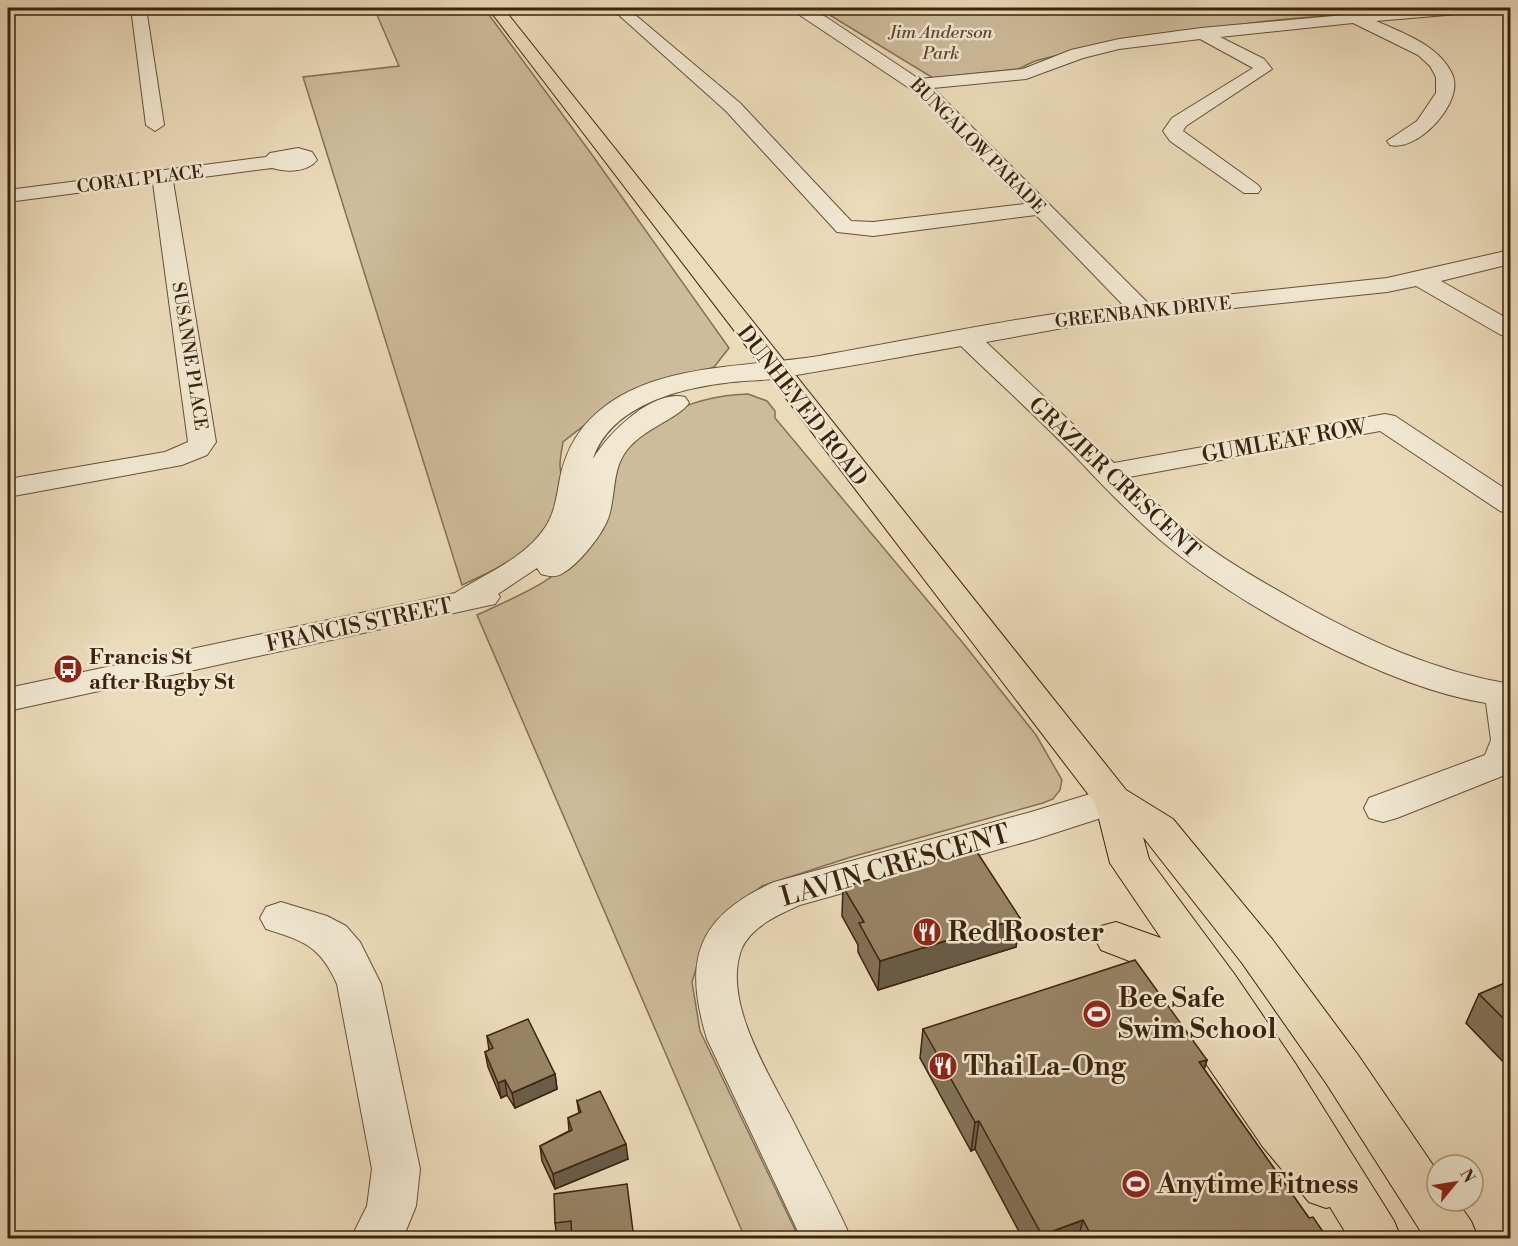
<svg xmlns="http://www.w3.org/2000/svg" width="1518" height="1246" font-family="'Libre Bodoni',serif">
<style>
.green{fill:#cdbc9c;stroke:#847054;stroke-width:1.5}
.lines{fill:none;stroke-linecap:round;stroke-linejoin:round}
.minor-casing{stroke:#675138;stroke-width:2}
.major-casing{stroke:#3b230c;stroke-width:2}
.minor{fill:#f2e8d2;fill-rule:evenodd}
.major{fill:#ebdbba;fill-rule:evenodd}
.wall{fill:#827158;stroke:#3b230c;stroke-width:1.5}
.shaded-wall{fill:#6a5c47;stroke:#3b230c;stroke-width:1.5}
.building{fill:#978366;stroke:#3b230c;stroke-width:1.5}
.labels{text-anchor:middle;stroke-width:5;stroke-linejoin:round;paint-order:stroke}
.far-park-label{font-size:18px;font-style:italic;fill:#604930;stroke:#f2e8d2}
.far-street-label{font-size:18px;fill:#3b230c;stroke:#f2e8d2}
.street-label{font-size:22px;fill:#3b230c;stroke:#f2e8d2}
.poi-label{font-size:22px;font-weight:bold;fill:#3b230c;stroke:#f2e8d2;text-anchor:start}
.near-street-label{font-size:27px;fill:#3b230c;stroke:#f2e8d2}
.near-poi-label{font-size:27px;font-weight:bold;fill:#3b230c;stroke:#f2e8d2;text-anchor:start}
</style>
<rect width="100%" height="100%" fill="#ebdbba"/>
<filter id="stains"><feTurbulence type="fractalNoise" baseFrequency=".00333" numOctaves="4"/><feColorMatrix values="0 0 0 0 .2 0 0 0 0 .09 0 0 0 0 .02 0 0 0 .5 -.17"/></filter>
<radialGradient id="worn" r=".72"><stop offset=".6" stop-color="#630" stop-opacity="0"/><stop offset="1" stop-color="#630" stop-opacity=".3"/></radialGradient>
<path class="green" d="M 374,8 L 484,8 L 590,152 L 729,348 L 714,367 L 614,402 L 563,442 C 562,449 560,457 560,465 C 560,472 563,480 562,488 C 557,543 506,565 462,585 L 303,77 L 399,66 Z
M 818,8 L 1413,8 L 1268,21 L 1117,40 L 1035,61 L 1018,69 L 933,78 Z
M 748,394 L 767,401 L 775,411 L 775,418 L 963,643 L 1036,735 L 1062,780 L 1060,790 L 1053,799 L 1043,803 L 851,857 L 762,886 L 715,925 L 703,945 L 692,982 L 700,1031 L 799,1238 L 745,1238 L 477,615 C 518,596 558,580 588,545 C 598,534 604,499 609,484 C 628,424 687,396 748,394 Z"/>
<g class="lines">
<g class="minor-casing">
<path id="minor" d="M 131,8 L 146,8 L 164,125 L 155,131 L 146,125 Z
M 611,8 L 627,8 L 740,103 L 851,221 L 873,222 L 1025,204 L 924,98 L 789,8 L 807,8 L 826,17 L 919,79 L 1023,69 L 1071,50 L 1119,39 L 1201,28 L 1421,8 L 1476,8 L 1469,13 L 1376,21 C 1403,33 1441,46 1453,76 C 1463,103 1418,152 1390,145 L 1387,141 L 1417,121 L 1436,93 L 1436,77 L 1430,66 L 1418,55 L 1353,23 L 1220,37 L 1264,59 L 1272,69 L 1186,126 L 1183,131 L 1258,185 L 1261,189 L 1258,193 L 1244,193 L 1170,141 L 1163,131 L 1172,118 L 1253,68 L 1200,39 L 1119,49 L 1083,58 L 1026,79 L 933,88 L 1148,303 L 1387,278 L 1510,250 L 1510,264 L 1441,281 L 1510,320 L 1510,337 L 1501,335 L 1416,286 L 1387,292 L 1091,323 L 986,342 L 1114,463 L 1385,414 L 1395,416 L 1510,492 L 1510,514 L 1500,511 L 1380,431 L 1129,477 C 1149,496 1168,516 1190,533 C 1223,560 1261,581 1298,602 C 1366,640 1433,671 1510,684 L 1510,773 L 1397,818 L 1383,822 L 1369,818 L 1364,808 L 1369,798 L 1485,755 L 1491,740 L 1486,703 C 1386,687 1237,605 1159,539 C 1136,519 1112,495 1091,473 C 1051,429 1004,388 961,346 C 902,357 843,367 785,377 C 765,381 745,380 725,383 C 676,389 610,407 593,459 C 608,433 653,389 685,397 L 689,403 C 679,418 643,429 627,450 C 612,469 616,493 609,516 C 604,533 579,564 563,573 C 556,578 548,576 541,574 L 537,568 L 498,594 L 500,597 L 495,604 L 8,711 L 8,688 L 455,593 C 485,574 527,557 546,526 C 555,512 557,494 560,478 C 566,449 580,425 604,407 C 660,363 752,367 819,356 C 921,338 1020,316 1123,305 L 1036,215 L 873,236 L 837,232 L 726,111 Z
M 298,148 L 312,152 L 317,160 C 307,173 286,172 272,168 L 173,181 L 216,442 L 207,455 L 182,465 L 8,497 L 8,479 L 165,452 L 188,442 L 153,183 L 8,202 L 8,190 L 266,157 L 270,153 Z
M 1113,787 L 1126,790 L 1132,800 L 1126,810 L 1036,839 L 800,905 C 780,914 752,926 742,948 C 721,1000 769,1074 792,1119 C 812,1159 833,1198 851,1238 L 801,1238 L 707,1039 C 683,960 696,917 774,882 L 1031,812 Z
M 281,902 L 327,916 L 346,926 L 360,942 L 381,984 L 420,1169 L 416,1206 L 403,1238 L 351,1238 L 367,1206 L 372,1169 L 337,984 C 320,946 304,941 266,929 L 260,918 L 266,907 Z"/>
</g>
<g class="major-casing">
<path id="major" d="M 488,8 L 503,8 L 1126,790 L 1173,819 L 1272,939 L 1358,1055 L 1437,1171 L 1437,1201 L 1457,1201 L 1471,1221 L 1478,1238 L 1425,1238 L 1326,1083 L 1242,963 L 1143,837 L 1149,859 L 1235,975 L 1295,1063 L 1394,1221 L 1401,1238 L 1349,1238 L 1330,1207 L 1326,1208 L 1309,1202 L 1263,1147 L 1146,976 L 1132,962 L 1101,950 L 1095,938 L 1101,926 L 1116,922 L 1161,938 L 1110,863 L 1095,803 Z"/>
</g>
<use href="#minor" class="minor"/>
<use href="#major" class="major"/>
</g>
<path class="wall" d="M 843,887 L 1020,918 L 1016,947 L 878,990 L 858,952 L 858,945 L 842,916 Z
M 1510,981 L 1510,1069 L 1466,1023 L 1479,994 Z
M 923,1029 L 1207,1060 L 1204,1069 L 1309,1218 L 1328,1239 L 1023,1239 L 975,1149 L 971,1151 L 920,1058 Z
M 487,1036 L 555,1074 L 557,1089 L 515,1108 L 507,1095 L 501,1098 L 488,1067 L 485,1052 L 489,1050 Z
M 577,1101 L 628,1159 L 555,1189 L 542,1161 L 540,1146 L 569,1131 L 568,1118 L 579,1113 Z
M 627,1184 L 572,1236 L 557,1238 L 555,1223 Z"/>
<path class="shaded-wall" d="M 1020,918 L 1016,947 L 878,990 L 880,961 Z
M 1207,1060 L 1198,1089 L 1199,1062 Z
M 555,1074 L 557,1089 L 515,1108 L 512,1093 Z
M 505,1080 L 507,1095 L 501,1098 L 498,1083 Z
M 979,1121 L 975,1149 L 971,1151 L 975,1122 Z
M 626,1144 L 628,1159 L 555,1189 L 553,1174 Z
M 1083,1220 L 1078,1239 L 1041,1239 L 1042,1235 Z"/>
<path class="building" d="M 975,849 L 1020,918 L 880,961 L 859,923 L 864,922 L 843,887 Z
M 1135,960 L 1207,1060 L 1199,1062 L 1309,1218 L 1313,1217 L 1328,1239 L 1093,1239 L 1083,1220 L 1042,1235 L 979,1121 L 975,1122 L 923,1029 Z
M 1510,981 L 1510,1025 L 1479,994 Z
M 528,1019 L 555,1074 L 512,1093 L 505,1080 L 498,1083 L 485,1052 L 493,1048 L 487,1036 Z
M 600,1091 L 626,1144 L 553,1174 L 540,1146 L 572,1130 L 568,1118 L 581,1112 L 577,1101 Z
M 627,1184 L 634,1239 L 572,1239 L 571,1221 L 555,1223 L 554,1194 Z"/>
<defs>
<g id="bus-disc" transform="scale(1.5)"><circle r="9.5" fill="#8f2418" stroke="#f2e8d2"/><path d="M-5-6H5V4H4V6H2V4H-2V6H-4V4H-5ZM-3.5-4V0h7V-4ZM-3.5 1.2v1.5H-2V1.2ZM2 1.2v1.5H3.5V1.2Z" fill="#fff"/></g>
<g id="restaurant-disc" transform="scale(1.5)"><circle r="9.5" fill="#8f2418" stroke="#f2e8d2"/><path d="M-5-6h1v4h1v-4h1v4h1v-4h1v5L-1.5 .5V6h-2V.5L-5-1ZM5-6V6H3V1.5H1.5Q1.5-4 5-6Z" fill="#fff"/></g>
<g id="stadium-disc" transform="scale(1.5)"><circle r="9.5" fill="#8f2418" stroke="#f2e8d2"/><path d="M0-5a6.5 5 0 1 0 0 10a6.5 5 0 1 0 0-10ZM-3.5-1.8h7v3.6h-7Z" fill="#fff"/></g>
</defs>
<g fill-rule="evenodd">
<use href="#bus-disc" x="68" y="669"/>
<use href="#restaurant-disc" x="927" y="932"/>
<use href="#stadium-disc" x="1097" y="1014"/>
<use href="#restaurant-disc" x="943" y="1066"/>
<use href="#stadium-disc" x="1136" y="1184"/>
</g>
<g class="labels">
<g class="far-park-label">
<text x="941" y="38">Jim Anderson<tspan x="941" dy="21">Park</tspan></text>
</g>
<g class="far-street-label">
<text transform="translate(978 146) rotate(45)" y="6">BUNGALOW PARADE</text>
<text transform="translate(140 179) rotate(-7)" y="6">CORAL PLACE</text>
<text transform="translate(1143 312) rotate(-6)" y="6">GREENBANK DRIVE</text>
<text transform="translate(190 356) rotate(81)" y="6">SUSANNE PLACE</text>
</g>
<g class="street-label">
<text transform="translate(803 405) rotate(52)" y="8">DUNHEVED ROAD</text>
<text transform="translate(1284 440) rotate(-10)" y="8">GUMLEAF ROW</text>
<text transform="translate(1115 477) rotate(43)" y="8">GRAZIER CRESCENT</text>
<text transform="translate(359 624) rotate(-12)" y="8">FRANCIS STREET</text>
</g>
<g class="poi-label">
<text x="89" y="664">Francis St<tspan x="89" dy="25">after Rugby St</tspan></text>
</g>
<g class="near-street-label">
<text transform="translate(895 865) rotate(-16)" y="9">LAVIN CRESCENT</text>
</g>
<g class="near-poi-label">
<text x="948" y="941">Red Rooster</text>
<text x="1118" y="1007">Bee Safe<tspan x="1118" dy="31">Swim School</tspan></text>
<text x="964" y="1075">Thai La-Ong</text>
<text x="1157" y="1193">Anytime Fitness</text>
</g>
</g>
<rect width="1518" height="1246" fill="none" stroke="#ebdbba" stroke-width="30"/>
<rect x="9" y="9" width="1500" height="1228" fill="none" stroke="#3b230c" stroke-width="3"/>
<rect x="15" y="15" width="1488" height="1216" fill="none" stroke="#3b230c" stroke-width="1.5"/>
<g transform="translate(1455 1183) rotate(60)"><circle r="28" fill="#f2e8d2" stroke="#a99983" stroke-width="1.5"/>
<path d="M0-4.5L10 22L0 15L-10 22Z" fill="#8f2418"/>
<text y="-9" font-size="16" font-weight="bold" text-anchor="middle" fill="#3b230c">N</text>
</g>
<rect width="100%" height="100%" filter="url(#stains)"/>
<rect width="100%" height="100%" fill="url(#worn)"/>
</svg>
